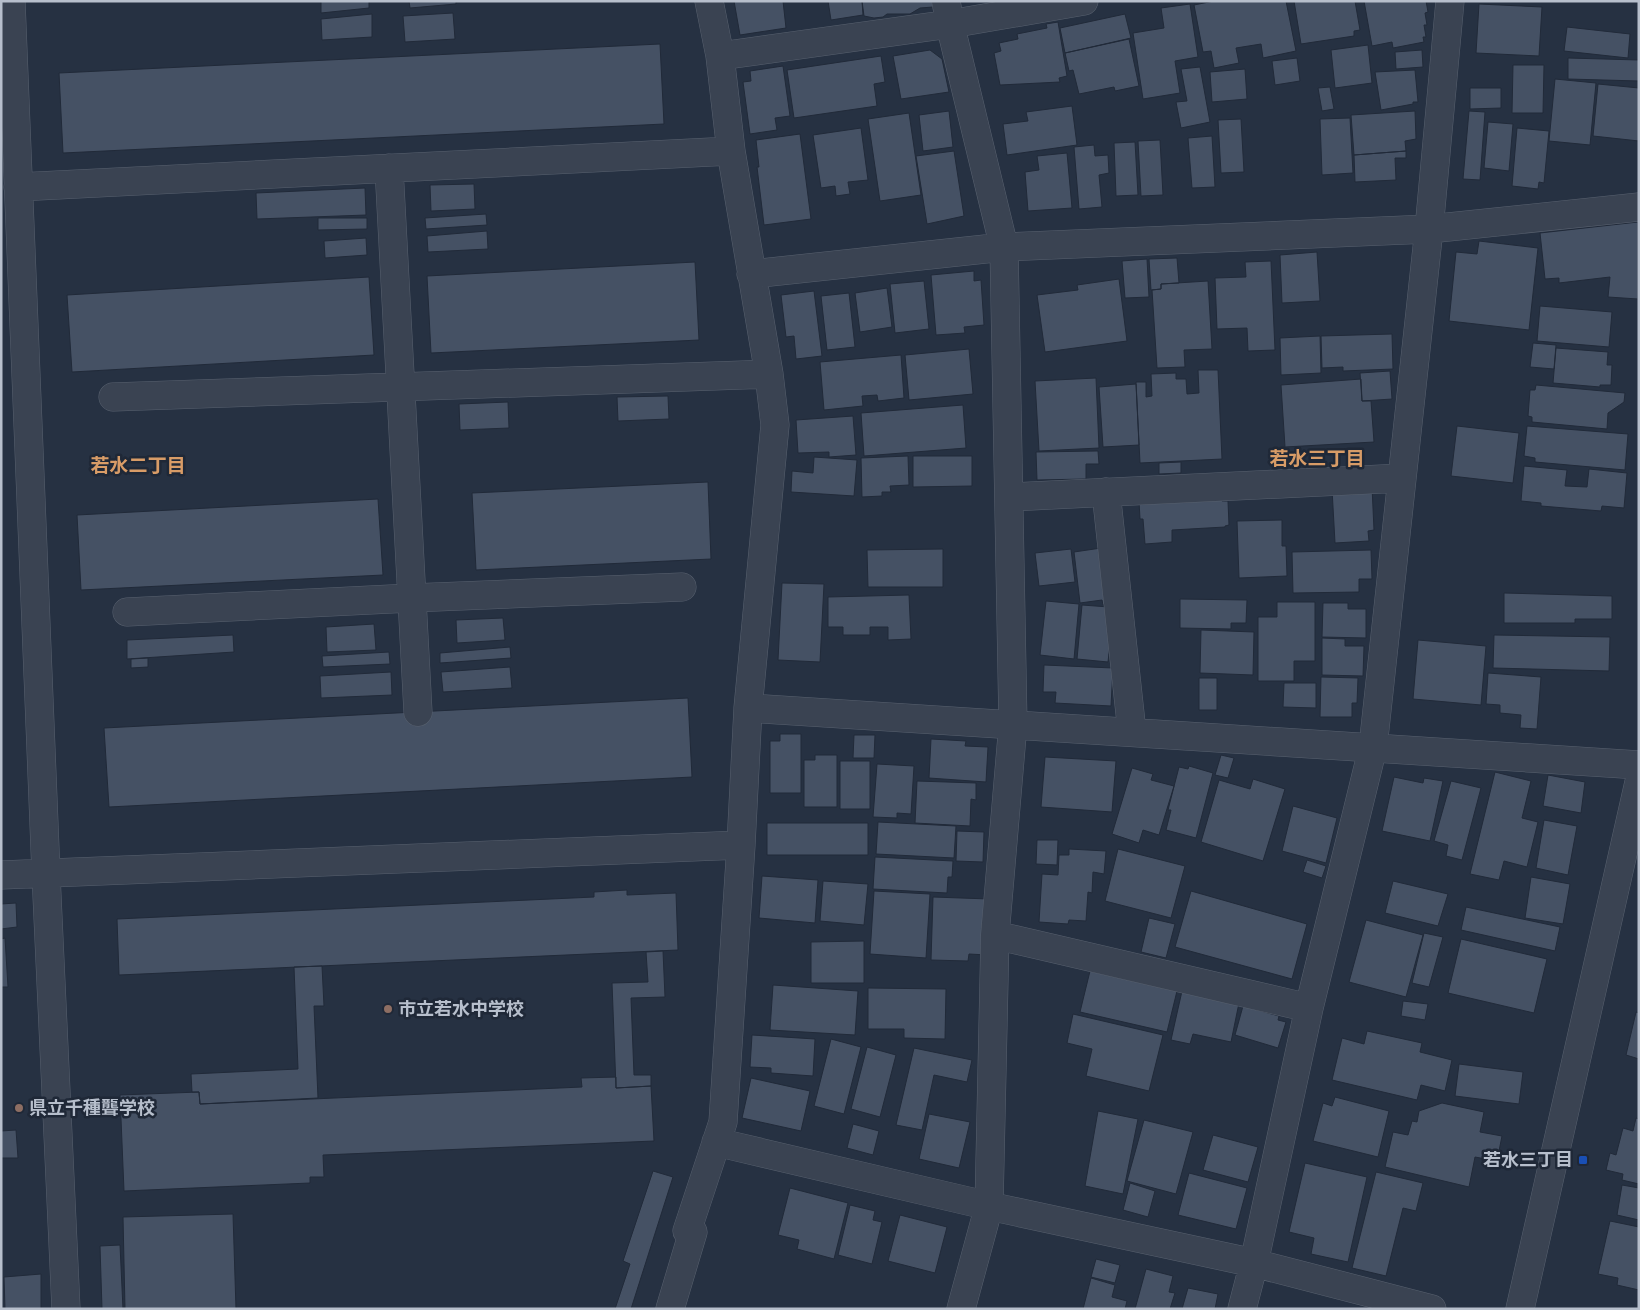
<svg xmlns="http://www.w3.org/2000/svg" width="1640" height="1310" font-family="'Titillium Web','Noto Sans JP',sans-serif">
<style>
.building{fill:#455164;stroke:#212a39}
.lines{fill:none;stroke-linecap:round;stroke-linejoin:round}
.minor-casing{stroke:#58616f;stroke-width:29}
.minor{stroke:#3a4352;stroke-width:28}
.education-dot{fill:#8d6e63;stroke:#1f2837;stroke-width:2}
.transit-dot{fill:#1a4fb4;stroke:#1f2837;stroke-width:2}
.labels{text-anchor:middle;stroke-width:5;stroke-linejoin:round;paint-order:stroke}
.poi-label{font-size:18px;font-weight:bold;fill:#b7bfcc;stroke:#1f2837;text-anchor:start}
.neighbourhood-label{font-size:19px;font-weight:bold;fill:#d89c67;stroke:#1f2837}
</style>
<rect width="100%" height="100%" fill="#263142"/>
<path class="building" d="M 321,1 L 369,1 L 369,8 L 321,13 Z
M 409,1 L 456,1 L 456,4 L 410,8 Z
M 734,1 L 783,1 L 786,28 L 740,35 Z
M 828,1 L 862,1 L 863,15 L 831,20 Z
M 862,1 L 932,1 L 933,7 L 920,8 L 910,14 L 887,14 L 883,17 L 874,18 L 864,16 Z
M 1214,1 L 1286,1 L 1296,51 L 1263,58 L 1261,44 L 1236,48 L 1239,63 L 1214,68 L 1211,51 L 1203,52 L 1194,5 Z
M 1294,1 L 1355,1 L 1360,30 L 1354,31 L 1354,36 L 1301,44 Z
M 1364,1 L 1426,1 L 1428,12 L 1425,13 L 1427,25 L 1424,25 L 1426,37 L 1423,37 L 1424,42 L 1393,48 L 1392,42 L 1372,46 Z
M 1190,4 L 1198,57 L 1175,61 L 1180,93 L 1143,99 L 1133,33 L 1164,28 L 1161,8 Z
M 1479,4 L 1542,7 L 1539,56 L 1476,53 Z
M 453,13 L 455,39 L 405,42 L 403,16 Z
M 372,14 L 372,37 L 322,40 L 321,19 Z
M 1125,14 L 1131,38 L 1065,53 L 1060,28 Z
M 1058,22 L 1067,76 L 1059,78 L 1060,82 L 1000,85 L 994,53 L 1001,51 L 999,43 L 1018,39 L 1017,34 L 1047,28 L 1046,24 Z
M 1567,27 L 1630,34 L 1628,58 L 1564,51 Z
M 1129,39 L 1139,86 L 1115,91 L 1114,87 L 1079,94 L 1073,70 L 1069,71 L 1065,53 Z
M 660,44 L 664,124 L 63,153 L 59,73 Z
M 1368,45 L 1372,83 L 1335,88 L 1331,50 Z
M 930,50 L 942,59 L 949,92 L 901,99 L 893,56 Z
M 1422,50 L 1423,67 L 1396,69 L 1395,52 Z
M 881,56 L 885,82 L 874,84 L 877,106 L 794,118 L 787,70 Z
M 1297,58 L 1300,81 L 1275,85 L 1272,61 Z
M 1568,58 L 1639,60 L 1639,81 L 1568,79 Z
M 1513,65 L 1544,65 L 1543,113 L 1512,113 Z
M 783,66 L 790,116 L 775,118 L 777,130 L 750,134 L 743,82 L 751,81 L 750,71 Z
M 1200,67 L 1210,122 L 1181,128 L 1176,102 L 1187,101 L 1181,69 Z
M 1245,69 L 1247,99 L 1212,102 L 1210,72 Z
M 1415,70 L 1418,102 L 1413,102 L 1413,104 L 1381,110 L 1375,72 Z
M 1555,79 L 1596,83 L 1590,145 L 1549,141 Z
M 1598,84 L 1639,88 L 1639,141 L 1593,136 Z
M 1330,87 L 1334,109 L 1322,111 L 1318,88 Z
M 1470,88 L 1501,88 L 1501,108 L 1470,109 Z
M 1072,106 L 1077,145 L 1007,155 L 1003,124 L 1028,121 L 1026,112 Z
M 949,111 L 953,147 L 923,151 L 919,115 Z
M 1415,111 L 1416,139 L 1405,141 L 1406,151 L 1354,155 L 1351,115 Z
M 1469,111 L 1485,112 L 1480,180 L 1463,179 Z
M 909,113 L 921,195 L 880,201 L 868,119 Z
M 1350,118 L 1353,173 L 1322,175 L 1320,119 Z
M 1241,119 L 1244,172 L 1221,173 L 1218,120 Z
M 1488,122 L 1513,124 L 1509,171 L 1484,168 Z
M 861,128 L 868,180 L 848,182 L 850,194 L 836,196 L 835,186 L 821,188 L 813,135 Z
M 1517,128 L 1549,131 L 1544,183 L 1539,182 L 1538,189 L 1512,186 Z
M 800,134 L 811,219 L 764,225 L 757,167 L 759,167 L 756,140 Z
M 1212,136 L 1215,187 L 1192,188 L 1188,138 Z
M 1160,140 L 1163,195 L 1141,196 L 1138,141 Z
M 1135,142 L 1138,195 L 1116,196 L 1114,143 Z
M 1094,145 L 1095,156 L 1108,155 L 1109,173 L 1099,175 L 1102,207 L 1079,209 L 1074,147 Z
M 954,151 L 964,216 L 927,224 L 916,156 Z
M 1406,151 L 1406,158 L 1395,158 L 1396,180 L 1355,182 L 1354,155 Z
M 1067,153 L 1072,208 L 1028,211 L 1025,172 L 1039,170 L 1037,156 Z
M 474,184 L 475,209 L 431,211 L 430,185 Z
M 365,188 L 366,215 L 257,219 L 256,193 Z
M 486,214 L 487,225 L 426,229 L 425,218 Z
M 318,218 L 367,218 L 367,229 L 318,230 Z
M 1638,222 L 1638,299 L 1608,297 L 1610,277 L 1559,283 L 1559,278 L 1545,279 L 1540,233 Z
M 487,231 L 488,249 L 428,252 L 427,236 Z
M 366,238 L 367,255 L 325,258 L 324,241 Z
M 1479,241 L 1538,248 L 1529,330 L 1449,321 L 1456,252 L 1477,254 Z
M 1317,252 L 1320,301 L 1282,303 L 1280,255 Z
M 1177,258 L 1179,283 L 1161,284 L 1161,289 L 1151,290 L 1149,259 Z
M 1147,259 L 1149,297 L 1125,298 L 1122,261 Z
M 1271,261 L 1275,350 L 1248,351 L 1247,328 L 1217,329 L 1215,278 L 1246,277 L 1245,262 Z
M 695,262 L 699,340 L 431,353 L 427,276 Z
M 974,271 L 974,281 L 981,280 L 984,325 L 964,327 L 965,333 L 936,335 L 931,275 Z
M 369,277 L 374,355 L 72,372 L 67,295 Z
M 1119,279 L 1127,341 L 1045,352 L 1037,295 L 1078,290 L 1077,285 Z
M 924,281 L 929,329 L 895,333 L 890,284 Z
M 1208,281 L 1212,349 L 1184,350 L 1185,367 L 1157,368 L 1152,290 L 1161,289 L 1161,284 Z
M 887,288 L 892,327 L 860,332 L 855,293 Z
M 814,291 L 822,356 L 796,359 L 794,336 L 786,337 L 781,295 Z
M 849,293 L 855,347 L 827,350 L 821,296 Z
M 1540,306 L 1612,312 L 1609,347 L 1537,341 Z
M 1392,334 L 1393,369 L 1343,371 L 1343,367 L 1322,368 L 1321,336 Z
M 1320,336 L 1321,373 L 1281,375 L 1280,338 Z
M 1533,343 L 1556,345 L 1554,369 L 1530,367 Z
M 1556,348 L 1608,352 L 1607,365 L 1612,365 L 1611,385 L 1600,385 L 1600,387 L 1553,383 Z
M 969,349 L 973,394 L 909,400 L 905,355 Z
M 901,355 L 904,398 L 878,401 L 877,395 L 862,396 L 863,406 L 824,410 L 820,362 Z
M 1198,370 L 1218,370 L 1222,459 L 1140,463 L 1136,382 L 1146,382 L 1146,397 L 1152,396 L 1151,374 L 1176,373 L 1176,379 L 1186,379 L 1187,394 L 1199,393 Z
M 1390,371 L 1392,399 L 1362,401 L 1360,373 Z
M 1096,378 L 1099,448 L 1039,451 L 1035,381 Z
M 1361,379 L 1362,401 L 1371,401 L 1374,442 L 1285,447 L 1281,385 Z
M 1136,384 L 1139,445 L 1103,447 L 1099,387 Z
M 1536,385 L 1625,393 L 1624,402 L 1608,413 L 1607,429 L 1532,422 L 1532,417 L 1528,416 L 1530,390 L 1535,390 Z
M 668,396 L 669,419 L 618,421 L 617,397 Z
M 508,402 L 509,428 L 460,430 L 459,404 Z
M 963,405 L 966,448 L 864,456 L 861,413 Z
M 853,416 L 856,455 L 829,457 L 829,452 L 798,453 L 796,420 Z
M 1457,426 L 1519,433 L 1513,483 L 1451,476 Z
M 1527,426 L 1628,434 L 1625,470 L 1535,462 L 1535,458 L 1524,456 Z
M 1096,451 L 1098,451 L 1099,464 L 1086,464 L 1086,479 L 1037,480 L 1036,452 Z
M 908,456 L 909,485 L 890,486 L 891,492 L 882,492 L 882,496 L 862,497 L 861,458 Z
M 913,456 L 972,456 L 972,486 L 913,487 Z
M 814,457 L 857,460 L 854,496 L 791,492 L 792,471 L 813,473 Z
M 1181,462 L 1181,473 L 1159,474 L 1159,463 Z
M 1524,466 L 1567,470 L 1565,486 L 1587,487 L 1589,469 L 1627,473 L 1624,508 L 1602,506 L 1601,511 L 1541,506 L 1541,503 L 1521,501 Z
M 708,482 L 711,559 L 476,570 L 472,493 Z
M 1372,486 L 1374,530 L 1368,531 L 1369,541 L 1335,543 L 1332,489 Z
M 1222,496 L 1222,501 L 1228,501 L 1229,525 L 1225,526 L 1225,527 L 1172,530 L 1172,542 L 1145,544 L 1143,519 L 1140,519 L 1139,501 Z
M 378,499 L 383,575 L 81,590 L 77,515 Z
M 1282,520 L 1282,546 L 1286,546 L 1287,576 L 1239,578 L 1237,521 Z
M 1108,547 L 1115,603 L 1103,605 L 1102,600 L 1080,603 L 1074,552 Z
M 943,549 L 943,587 L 868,587 L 867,550 Z
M 1071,549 L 1075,582 L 1039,586 L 1035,553 Z
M 1371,550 L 1372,579 L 1359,579 L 1359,592 L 1293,593 L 1292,552 Z
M 782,583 L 824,584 L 820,662 L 778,660 Z
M 1504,593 L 1612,596 L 1612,619 L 1575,619 L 1575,623 L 1504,623 Z
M 909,595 L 911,639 L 888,640 L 888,627 L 870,627 L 870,635 L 843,635 L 843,627 L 828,627 L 828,597 Z
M 1180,599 L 1247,600 L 1246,623 L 1231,623 L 1231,629 L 1180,628 Z
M 1046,601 L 1079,604 L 1074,659 L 1040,655 Z
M 1277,602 L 1315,602 L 1315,661 L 1294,661 L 1294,681 L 1258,681 L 1258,617 L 1277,617 Z
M 1323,603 L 1348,603 L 1348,609 L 1366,609 L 1366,638 L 1322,637 Z
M 1082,605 L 1109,607 L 1113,617 L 1108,662 L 1077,659 Z
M 503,618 L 505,640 L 457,643 L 456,620 Z
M 374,624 L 376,650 L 327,652 L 326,627 Z
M 1201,630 L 1254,632 L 1253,675 L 1200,673 Z
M 233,635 L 234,652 L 127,659 L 127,640 Z
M 1494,635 L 1610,637 L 1609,671 L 1493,668 Z
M 1322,638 L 1345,639 L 1345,646 L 1364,646 L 1363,676 L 1322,675 Z
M 1418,640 L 1486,646 L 1481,705 L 1413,699 Z
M 510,647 L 511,658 L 440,663 L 440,653 Z
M 389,652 L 390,664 L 323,667 L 322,656 Z
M 148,658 L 148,667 L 131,668 L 131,659 Z
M 1044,665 L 1113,668 L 1111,706 L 1055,703 L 1056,692 L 1043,692 Z
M 510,667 L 512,688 L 443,692 L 441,672 Z
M 391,672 L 392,695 L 321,698 L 320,676 Z
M 1488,673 L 1541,677 L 1537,729 L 1520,728 L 1521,715 L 1500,713 L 1500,705 L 1486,704 Z
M 1321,677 L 1358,678 L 1357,703 L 1352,703 L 1352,717 L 1320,717 Z
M 1199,678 L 1217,678 L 1217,710 L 1199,710 Z
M 1284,683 L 1316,683 L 1316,708 L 1283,707 Z
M 688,698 L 692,777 L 109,807 L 104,728 Z
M 780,734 L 801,734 L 801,793 L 770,793 L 770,741 L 780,741 Z
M 854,735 L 875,735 L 874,758 L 853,758 Z
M 931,739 L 966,741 L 965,746 L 988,747 L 986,782 L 929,778 Z
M 815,755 L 837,755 L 837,807 L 804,807 L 804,760 L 815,760 Z
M 1221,755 L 1234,758 L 1228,778 L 1215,775 Z
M 1045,757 L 1116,761 L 1112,812 L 1041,807 Z
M 840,761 L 870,761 L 870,809 L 840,809 Z
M 877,764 L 914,766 L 911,814 L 897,813 L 897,818 L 873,817 Z
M 1189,766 L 1213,773 L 1196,838 L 1166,830 L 1171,810 L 1168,810 L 1179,767 L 1188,769 Z
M 1132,768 L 1153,774 L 1151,780 L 1174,786 L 1159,835 L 1143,830 L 1139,843 L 1112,834 Z
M 1495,772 L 1531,781 L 1522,818 L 1538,822 L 1527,867 L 1504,861 L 1499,880 L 1470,874 Z
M 1548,775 L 1585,782 L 1581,813 L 1543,806 Z
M 1394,777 L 1423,783 L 1424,778 L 1443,781 L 1430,841 L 1382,831 Z
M 1253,779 L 1285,789 L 1263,861 L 1201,842 L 1219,780 L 1250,789 Z
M 917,781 L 976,783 L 976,800 L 971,799 L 970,826 L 915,823 Z
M 1451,781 L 1481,788 L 1462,860 L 1446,856 L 1448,845 L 1434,841 Z
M 1293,806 L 1337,818 L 1326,863 L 1282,851 Z
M 1544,820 L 1577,826 L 1568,875 L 1536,868 Z
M 878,822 L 956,826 L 954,858 L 876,854 Z
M 767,823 L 868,823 L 868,855 L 767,855 Z
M 957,831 L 984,832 L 983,862 L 956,861 Z
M 1037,840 L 1058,840 L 1057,865 L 1036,864 Z
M 1069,849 L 1106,851 L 1104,874 L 1093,872 L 1092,893 L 1088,892 L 1086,921 L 1069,920 L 1068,924 L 1039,922 L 1042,874 L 1058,875 L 1059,855 L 1069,855 Z
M 1118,849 L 1185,866 L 1171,918 L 1105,901 Z
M 875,857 L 953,861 L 952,877 L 948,877 L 947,893 L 873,889 Z
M 1307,860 L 1326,866 L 1322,878 L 1303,872 Z
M 762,876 L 818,880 L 815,923 L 759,918 Z
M 1531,877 L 1570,884 L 1563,924 L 1525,918 Z
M 823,881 L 868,884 L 864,925 L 820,921 Z
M 1393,881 L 1448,894 L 1438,926 L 1385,913 Z
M 627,890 L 627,895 L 676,893 L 678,950 L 119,975 L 117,919 L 594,897 L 594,892 Z
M 874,891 L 930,894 L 926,958 L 870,954 Z
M 1191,891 L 1307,924 L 1292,979 L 1175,947 Z
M 933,897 L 989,899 L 987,955 L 969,954 L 968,961 L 931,960 Z
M 16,903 L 17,927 L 1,929 L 1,904 Z
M 1466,907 L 1560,927 L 1555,951 L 1461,930 Z
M 1149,918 L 1175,924 L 1166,958 L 1141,952 Z
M 1366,920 L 1423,935 L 1406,997 L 1349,982 Z
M 1424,933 L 1443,937 L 1429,987 L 1412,983 Z
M 5,938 L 8,987 L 1,987 L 1,939 Z
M 1461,939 L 1547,959 L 1534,1013 L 1448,993 Z
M 864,941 L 864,983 L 811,983 L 811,942 Z
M 663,951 L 665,997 L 631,998 L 634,1075 L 651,1075 L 651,1086 L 616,1088 L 612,983 L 648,982 L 646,952 Z
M 322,966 L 324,1006 L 314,1006 L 318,1098 L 200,1104 L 199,1092 L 192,1092 L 191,1074 L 298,1069 L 294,967 Z
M 1090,971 L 1177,991 L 1167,1032 L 1080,1012 Z
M 773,985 L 858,991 L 855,1035 L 770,1030 Z
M 868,988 L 946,989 L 945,1039 L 904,1038 L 904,1029 L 868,1029 Z
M 1182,991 L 1239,1003 L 1231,1042 L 1193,1034 L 1190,1044 L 1171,1040 Z
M 1403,1001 L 1428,1004 L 1425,1020 L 1401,1016 Z
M 1243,1006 L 1279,1016 L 1278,1020 L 1286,1022 L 1278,1048 L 1235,1035 Z
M 1636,1012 L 1639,1013 L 1639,1059 L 1626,1055 Z
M 1073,1014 L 1163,1035 L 1149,1091 L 1086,1076 L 1092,1049 L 1067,1043 Z
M 1367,1031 L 1422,1043 L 1420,1052 L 1452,1060 L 1445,1091 L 1421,1085 L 1417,1100 L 1332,1080 L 1342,1038 L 1364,1044 Z
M 752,1035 L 815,1039 L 813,1076 L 771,1073 L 771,1068 L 750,1067 Z
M 831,1039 L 861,1047 L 844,1114 L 814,1106 Z
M 867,1047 L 896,1055 L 880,1117 L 851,1109 Z
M 914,1048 L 972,1060 L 967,1082 L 934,1075 L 922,1130 L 896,1125 Z
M 1459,1064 L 1523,1072 L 1519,1104 L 1455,1096 Z
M 616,1077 L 616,1088 L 651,1086 L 654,1141 L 323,1155 L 324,1177 L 310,1177 L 310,1183 L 124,1191 L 120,1095 L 199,1092 L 200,1104 L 582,1087 L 581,1078 Z
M 751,1078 L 810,1091 L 801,1131 L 742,1118 Z
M 1335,1097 L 1389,1111 L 1378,1157 L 1313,1141 L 1323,1103 L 1332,1106 Z
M 1442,1103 L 1484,1112 L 1480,1132 L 1502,1136 L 1497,1161 L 1475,1157 L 1469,1187 L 1385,1167 L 1393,1132 L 1408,1135 L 1412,1121 L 1417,1122 L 1419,1111 Z
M 1098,1111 L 1138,1119 L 1123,1194 L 1085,1186 Z
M 929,1114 L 970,1122 L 959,1168 L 919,1159 Z
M 1636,1118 L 1639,1119 L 1639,1184 L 1622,1180 L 1623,1174 L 1606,1170 L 1610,1153 L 1616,1155 L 1623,1128 L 1633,1131 Z
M 1144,1120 L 1193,1132 L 1176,1194 L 1127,1181 Z
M 853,1124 L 879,1131 L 873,1155 L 847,1148 Z
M 16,1130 L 18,1158 L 1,1158 L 1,1131 Z
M 1213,1135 L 1258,1147 L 1248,1182 L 1203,1170 Z
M 1305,1163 L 1367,1177 L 1348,1262 L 1311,1254 L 1314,1238 L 1289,1232 Z
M 653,1171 L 673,1177 L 631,1309 L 615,1309 L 630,1264 L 623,1261 Z
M 1376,1172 L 1423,1183 L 1416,1211 L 1403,1208 L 1386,1276 L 1352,1268 Z
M 1189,1173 L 1247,1188 L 1236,1229 L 1178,1215 Z
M 1130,1183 L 1155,1191 L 1148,1217 L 1123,1210 Z
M 1622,1185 L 1639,1188 L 1639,1220 L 1617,1215 Z
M 790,1188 L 848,1203 L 834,1259 L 797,1249 L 799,1240 L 778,1235 Z
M 850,1205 L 875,1211 L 873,1220 L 882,1222 L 872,1264 L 838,1255 Z
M 233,1214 L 236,1309 L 125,1309 L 123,1217 Z
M 900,1215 L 947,1227 L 935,1273 L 888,1261 Z
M 1610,1221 L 1639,1227 L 1639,1290 L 1617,1285 L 1618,1278 L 1598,1274 Z
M 120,1245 L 123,1309 L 102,1309 L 100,1246 Z
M 1096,1259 L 1120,1265 L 1115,1283 L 1091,1277 Z
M 1146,1269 L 1173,1276 L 1169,1292 L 1175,1293 L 1170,1309 L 1135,1309 Z
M 41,1274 L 41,1309 L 5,1309 L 4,1277 Z
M 1091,1278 L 1115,1285 L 1112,1297 L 1127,1301 L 1125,1309 L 1083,1309 Z
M 1188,1288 L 1218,1294 L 1215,1309 L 1182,1309 Z"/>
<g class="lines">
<g class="minor-casing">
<path id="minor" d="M 11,1 L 46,874 L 66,1309
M 946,1 L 950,24 L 1004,247 L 1013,724 L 995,935 L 989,1206 L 961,1309
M 720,56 L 950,24 L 1084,1
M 389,168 L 418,712
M 18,187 L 731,151
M 751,274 L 1004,247 L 1429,229 L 1639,207
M 113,397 L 769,374
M 1106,492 L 1132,732
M 1010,497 L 1402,478
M 127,612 L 411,598 L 682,587
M 748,708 L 1639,765
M 1,875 L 741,845
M 995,935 L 1309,1008
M 716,1142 L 989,1206 L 1254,1263 L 1432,1309
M 670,1309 L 693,1232 L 687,1231 L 723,1122 L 741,845 L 748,708 L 775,425 L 769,374 L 731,151 L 720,56 L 709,1
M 1242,1309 L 1254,1263 L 1309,1008 L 1373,747 L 1429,229 L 1450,1
M 1520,1309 L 1639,782"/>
</g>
<use href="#minor" class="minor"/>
</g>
<g class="education-dot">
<circle cx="388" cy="1009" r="5"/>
<circle cx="19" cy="1108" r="5"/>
</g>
<rect class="transit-dot" x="1578" y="1155" width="10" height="10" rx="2.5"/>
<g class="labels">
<g class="poi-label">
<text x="398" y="1015">市立若水中学校</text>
<text x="29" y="1114">県立千種聾学校</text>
<text x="1573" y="1166" text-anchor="end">若水三丁目</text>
</g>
<g class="neighbourhood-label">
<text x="1317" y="465">若水三丁目</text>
<text x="138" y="472">若水二丁目</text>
</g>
</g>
<rect width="1640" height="1310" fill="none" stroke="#b7bfcc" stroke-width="5"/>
</svg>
